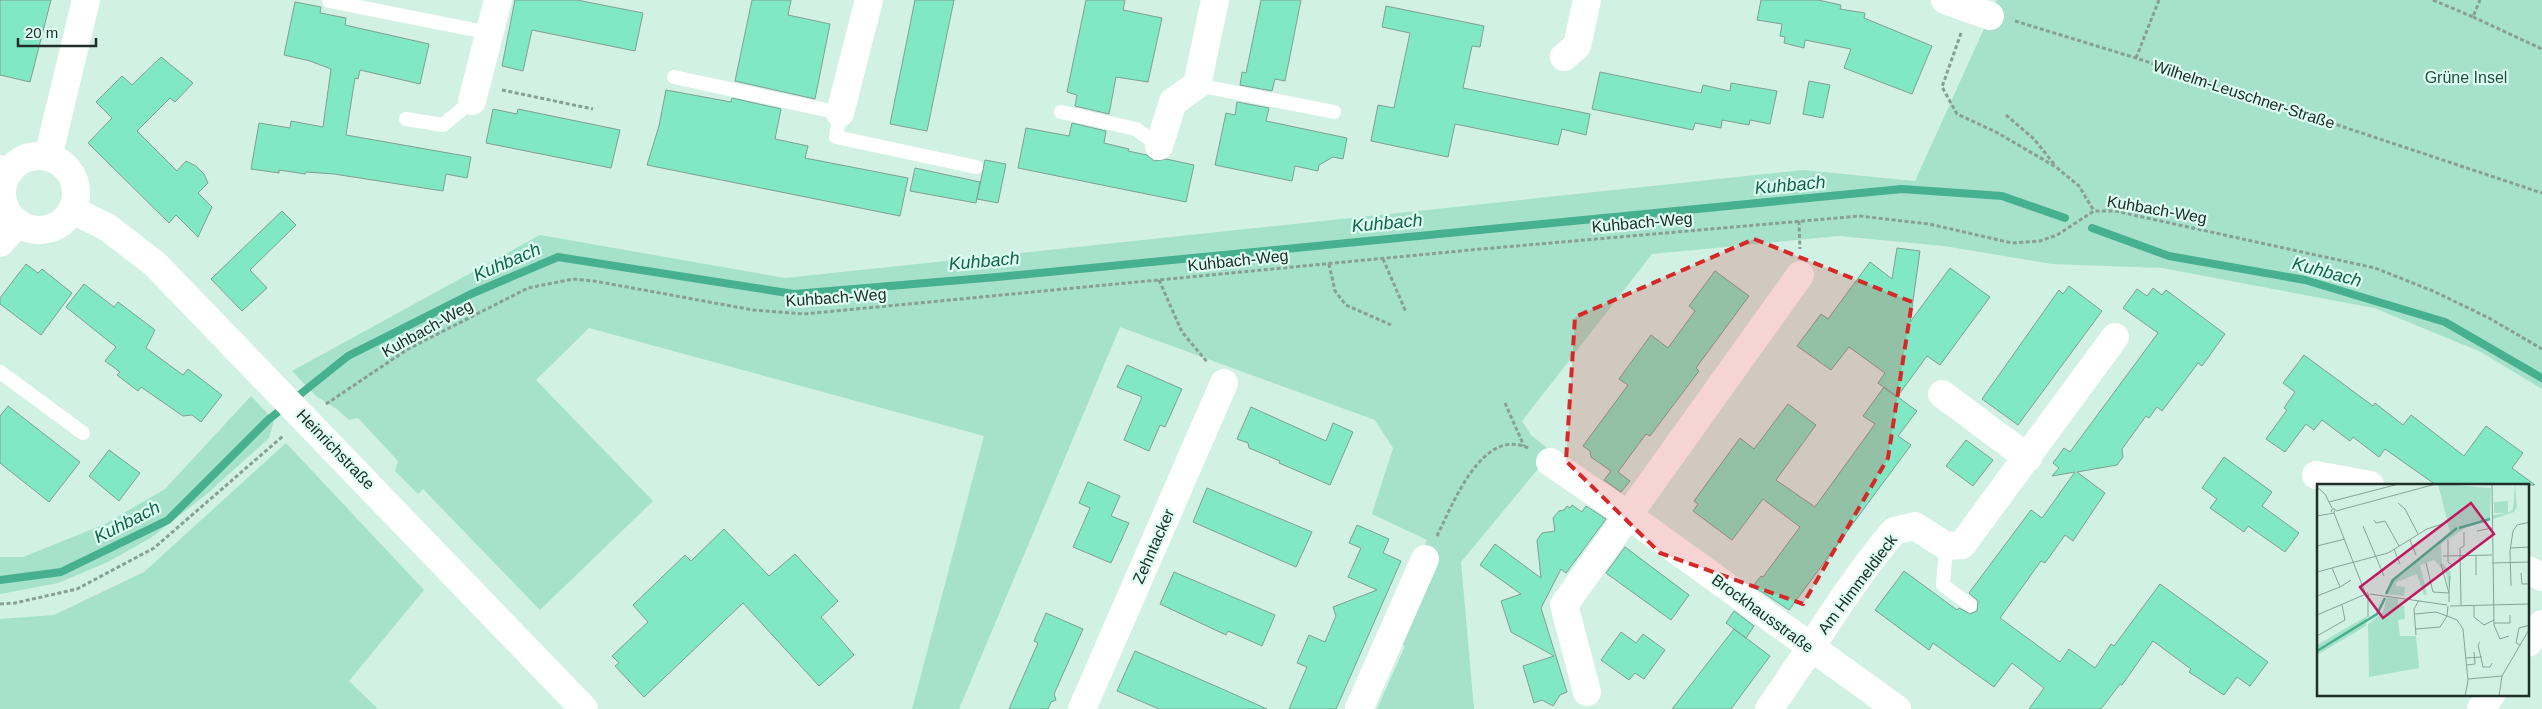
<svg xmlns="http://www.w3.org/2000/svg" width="2542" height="709" font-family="Helvetica,sans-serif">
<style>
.green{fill:#a6e1cb}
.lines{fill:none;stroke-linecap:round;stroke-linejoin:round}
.stream{stroke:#46b08f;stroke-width:8}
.building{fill:#81e8c5;stroke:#809f93}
.path{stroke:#879f96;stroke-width:3;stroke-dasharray:4 2.5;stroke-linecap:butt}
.service{stroke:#fff;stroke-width:14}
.minor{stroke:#fff;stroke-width:28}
.tertiary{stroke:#fff;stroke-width:28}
.marked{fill:#d62828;fill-opacity:0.2;stroke:#d62828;stroke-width:4;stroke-dasharray:10 6;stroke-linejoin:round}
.labels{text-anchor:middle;stroke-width:4.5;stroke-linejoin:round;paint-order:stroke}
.park-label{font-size:16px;fill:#234f41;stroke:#ddfff1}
.street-label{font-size:16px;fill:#202d28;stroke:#ddfff1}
.water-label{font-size:18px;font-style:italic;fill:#12644e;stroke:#ddfff1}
.inset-river{fill:none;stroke:#46b08f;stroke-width:2.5}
.inset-road{fill:none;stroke:#8aa399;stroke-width:1}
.view{fill:#c2185b;fill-opacity:0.15;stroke:#c2185b;stroke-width:2.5}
.inset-edge{fill:none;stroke:#202d28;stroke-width:2.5}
</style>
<rect width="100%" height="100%" fill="#d0f1e4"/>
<path class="green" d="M 1997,0 L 2542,0 L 2542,389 L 2481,352 L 2374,308 L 2162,268 L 2052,264 L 1944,246 L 1839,236 L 1652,254 L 1522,421 L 1531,435 L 1552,452 L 1461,562 L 1474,709 L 1377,709 L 1405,646 L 1382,635 L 1427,540 L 1372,514 L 1393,448 L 1375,420 L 1120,327 L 959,709 L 912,709 L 984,436 L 589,328 L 536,380 L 653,501 L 540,610 L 423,489 L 418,494 L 395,471 L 398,461 L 358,418 L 349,420 L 338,410 L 316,396 L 292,371 L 540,235 L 785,278 L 1803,170 L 1915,181 Z
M 251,396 L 274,420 L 269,438 L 208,493 L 152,537 L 108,562 L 58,583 L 0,594 L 0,557 L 23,557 L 105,524 L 165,489 Z
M 286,443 L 424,590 L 349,681 L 378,709 L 0,709 L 0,619 L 54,615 L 144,572 Z"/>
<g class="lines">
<path class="stream" d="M 2092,228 L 2169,256 L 2305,280 L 2445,322 L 2542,378
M 0,580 L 61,572 L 168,520 L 268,420 L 348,356 L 471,294 L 558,257 L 794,294 L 997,277 L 1902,189 L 2002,196 L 2065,218"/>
</g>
<path class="building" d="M 0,0 L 51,0 L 30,82 L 0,75 Z
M 515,0 L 577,0 L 643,13 L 635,51 L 532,30 L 523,71 L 502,66 Z
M 752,0 L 791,0 L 788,15 L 830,24 L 815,99 L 735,81 Z
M 915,0 L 954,0 L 927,131 L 890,124 Z
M 1086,0 L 1125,0 L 1123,10 L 1162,18 L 1148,82 L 1116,77 L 1109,114 L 1075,106 L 1077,95 L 1067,92 Z
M 1261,0 L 1301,0 L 1285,81 L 1275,79 L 1272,91 L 1240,85 L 1242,72 L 1246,73 Z
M 1761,0 L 1818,0 L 1841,5 L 1840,9 L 1865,13 L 1864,18 L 1932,46 L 1912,94 L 1844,68 L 1851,49 L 1805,40 L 1804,48 L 1784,43 L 1785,37 L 1780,36 L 1782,24 L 1757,20 Z
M 295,2 L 321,7 L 320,13 L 346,18 L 345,25 L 429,44 L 420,84 L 360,70 L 358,79 L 355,78 L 346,135 L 471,157 L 467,178 L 446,174 L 443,191 L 334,174 L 306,172 L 305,174 L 279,170 L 279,173 L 251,169 L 259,123 L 290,128 L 291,121 L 323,127 L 331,69 L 310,61 L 284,55 Z
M 1386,6 L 1484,26 L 1480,47 L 1472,46 L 1463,88 L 1590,114 L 1586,135 L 1562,129 L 1558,145 L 1455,124 L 1448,157 L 1371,141 L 1378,105 L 1394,108 L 1410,33 L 1382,27 Z
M 161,57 L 193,83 L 175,102 L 170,98 L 137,131 L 177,171 L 186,161 L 196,166 L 204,174 L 208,183 L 198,193 L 212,207 L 198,237 L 176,215 L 169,223 L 88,143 L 112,118 L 96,102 L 122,76 L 132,85 Z
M 1600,72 L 1701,93 L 1703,85 L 1730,91 L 1731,83 L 1777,91 L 1770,124 L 1750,120 L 1749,125 L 1722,120 L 1721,128 L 1695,123 L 1693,130 L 1592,109 Z
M 1809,81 L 1830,85 L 1823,118 L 1803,114 Z
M 666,90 L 731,102 L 732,98 L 781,109 L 775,139 L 808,146 L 805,158 L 908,178 L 900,216 L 647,165 L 659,126 Z
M 1237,102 L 1269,108 L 1266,121 L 1347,138 L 1343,159 L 1333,157 L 1319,165 L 1318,171 L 1295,166 L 1292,181 L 1215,165 L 1226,113 L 1235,115 Z
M 493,109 L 517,114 L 518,109 L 620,130 L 611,168 L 486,143 Z
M 1072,123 L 1106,131 L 1104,143 L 1129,149 L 1128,151 L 1147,155 L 1154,161 L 1166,159 L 1194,165 L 1186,202 L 1018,168 L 1026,128 L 1069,136 Z
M 985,160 L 1006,164 L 998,203 L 977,199 Z
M 915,168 L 980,182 L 976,203 L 910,191 Z
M 282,211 L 296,225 L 250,270 L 267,288 L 242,311 L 211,279 Z
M 1897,248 L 1920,251 L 1910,322 L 1950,268 L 1990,297 L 1940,365 L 1927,356 L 1897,397 L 1878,383 L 1885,373 L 1849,347 L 1831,370 L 1797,346 L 1821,314 L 1828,319 L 1870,262 L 1892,279 Z
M 26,264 L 38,273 L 42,269 L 72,293 L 41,335 L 0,304 L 0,298 Z
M 1715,271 L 1749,296 L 1696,368 L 1699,371 L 1650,436 L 1646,434 L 1618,472 L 1630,481 L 1621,492 L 1604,480 L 1611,471 L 1591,457 L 1590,451 L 1583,446 L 1628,385 L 1619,379 L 1651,335 L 1668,348 L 1695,311 L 1689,306 Z
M 84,284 L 114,307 L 118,302 L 155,330 L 146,348 L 183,375 L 188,369 L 222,395 L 201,422 L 192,415 L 183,416 L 141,387 L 138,391 L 117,375 L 120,372 L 105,361 L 116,347 L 66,307 Z
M 2069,286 L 2102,311 L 2018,425 L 1982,399 L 2059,290 L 2063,294 Z
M 2153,288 L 2162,295 L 2166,290 L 2225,334 L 2202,366 L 2198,363 L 2162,411 L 2157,407 L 2149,418 L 2146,416 L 2122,449 L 2123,457 L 2117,465 L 2077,472 L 2105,493 L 2073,541 L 2065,535 L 2045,563 L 2041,561 L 2000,618 L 2060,662 L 2069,649 L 2095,668 L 2111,644 L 2114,646 L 2160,584 L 2268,662 L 2250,686 L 2237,677 L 2224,695 L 2189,672 L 2191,669 L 2153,641 L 2122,685 L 2120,684 L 2101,709 L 2029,709 L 2044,688 L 2012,663 L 1994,687 L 1933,643 L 1929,650 L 1875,610 L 1904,571 L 1957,610 L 1959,608 L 1970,614 L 1977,611 L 1978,601 L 1969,593 L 2031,510 L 2042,518 L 2075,472 L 2052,476 L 2059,468 L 2053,463 L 2064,448 L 2070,452 L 2158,333 L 2123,308 L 2137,289 L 2147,296 Z
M 2304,355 L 2373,406 L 2375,403 L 2403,425 L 2411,415 L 2464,456 L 2486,426 L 2523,453 L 2512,468 L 2535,485 L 2436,485 L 2385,449 L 2379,457 L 2353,437 L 2350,441 L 2322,420 L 2314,430 L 2306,424 L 2285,452 L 2266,439 L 2287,410 L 2284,408 L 2295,392 L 2283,383 Z
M 1127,365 L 1182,389 L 1165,427 L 1160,425 L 1149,451 L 1124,440 L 1142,397 L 1117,387 Z
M 1884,387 L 1917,411 L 1898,436 L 1911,445 L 1789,610 L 1753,586 L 1761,576 L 1763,577 L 1800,527 L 1763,499 L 1732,540 L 1693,511 L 1698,504 L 1694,501 L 1740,438 L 1754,449 L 1788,404 L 1816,425 L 1776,480 L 1815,507 L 1875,424 L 1863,416 Z
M 8,406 L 80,462 L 49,502 L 0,463 L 0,416 Z
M 1251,407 L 1326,441 L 1333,423 L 1353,432 L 1330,485 L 1279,463 L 1280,461 L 1249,448 L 1248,443 L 1237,439 Z
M 1966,440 L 1993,460 L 1973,486 L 1946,466 Z
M 109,450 L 140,473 L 119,501 L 89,476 Z
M 2224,457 L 2272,492 L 2262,506 L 2299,533 L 2285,552 L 2248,526 L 2244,532 L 2210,508 L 2217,499 L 2202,488 Z
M 1088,482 L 1120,496 L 1111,516 L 1129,523 L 1111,563 L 1073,547 L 1090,508 L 1079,503 Z
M 1207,488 L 1312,532 L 1296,567 L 1193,522 Z
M 1572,505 L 1582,512 L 1586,506 L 1606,519 L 1566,573 L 1561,569 L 1541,608 L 1567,692 L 1560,695 L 1553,706 L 1542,700 L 1534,703 L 1523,666 L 1554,656 L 1511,632 L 1501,601 L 1521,594 L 1480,565 L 1495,544 L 1541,578 L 1537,540 L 1542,533 L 1555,531 L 1553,518 L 1559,511 L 1564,510 L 1567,506 L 1570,508 Z
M 1357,525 L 1389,539 L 1383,553 L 1401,561 L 1336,709 L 1289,709 L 1307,667 L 1297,663 L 1309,635 L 1325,642 L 1336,616 L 1333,607 L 1377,590 L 1348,577 L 1361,548 L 1349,543 Z
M 724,529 L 769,576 L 795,554 L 838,601 L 821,617 L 854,655 L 819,686 L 743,603 L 644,697 L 615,666 L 619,663 L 612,656 L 648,622 L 633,605 L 685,555 L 691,561 Z
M 1625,547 L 1689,595 L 1671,620 L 1606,573 Z
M 1174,572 L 1275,615 L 1262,646 L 1228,631 L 1226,635 L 1160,604 Z
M 1734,611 L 1754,626 L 1746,638 L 1726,623 Z
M 1046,613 L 1083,629 L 1054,694 L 1056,700 L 1051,702 L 1048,709 L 1009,709 L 1038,643 L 1034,641 Z
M 1734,629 L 1770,656 L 1731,709 L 1672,709 Z
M 1621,632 L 1636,643 L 1643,634 L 1665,650 L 1644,679 L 1635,673 L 1629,680 L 1601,660 Z
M 1135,651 L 1220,688 L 1267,709 L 1159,709 L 1117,691 Z"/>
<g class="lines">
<path class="path" d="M 2433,0 L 2473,17 L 2480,0
M 2473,17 L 2540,48 L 2542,52
M 2015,21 L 2136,58 L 2542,193
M 1961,33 L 1942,87 L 1957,114 L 1996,132 L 2056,167 L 2079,186 L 2094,211
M 2136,58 L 2159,0
M 502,90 L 593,109
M 2006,115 L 2034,139 L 2054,164
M 1799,221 L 1800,249
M 1383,259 L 1406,312
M 1329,264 L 1335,291 L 1346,305 L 1391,325
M 1159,280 L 1182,332 L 1208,363
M 1505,403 L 1524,446
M 326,404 L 408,349 L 528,288 L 573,279 L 594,281 L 753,310 L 804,314 L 1470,250 L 1860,216 L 1929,224 L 2012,243 L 2040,241 L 2057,235 L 2094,211 L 2115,211 L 2375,268 L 2433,291 L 2489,318 L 2542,349
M 1437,536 C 1452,506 1482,426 1528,448
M 0,604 L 15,603 L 77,589 L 154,548 L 283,436"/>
<path class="service" d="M 329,1 L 490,33
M 674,77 L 840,113 L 836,137 L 976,167
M 1197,85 L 1334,112
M 1061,112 L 1136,129 L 1159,146
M 406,119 L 443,125 L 472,101
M 0,372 L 83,433
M 1946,546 L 1943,585 L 1970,605"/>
<path class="minor" d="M 1945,0 L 1990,16
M 1564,57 L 1577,46 L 1587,0
M 472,101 L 498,0
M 840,113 L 869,0
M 1159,146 L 1173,102 L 1197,85 L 1215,0
M 0,169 L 8,173
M 0,243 L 18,223
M 1942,394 L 2028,458
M 1550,462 L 1629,516 L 1897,709
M 2316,475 L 2370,485
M 2528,570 L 2542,577
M 2528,643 L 2542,624
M 1587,692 L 1564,605 L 1800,275
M 1082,709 L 1224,383
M 1359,709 L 1425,559
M 1769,709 C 1811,650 1847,586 1894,531 L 1915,526 L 1946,546 L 1962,545 L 2115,337
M 2481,709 L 2491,695"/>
<path class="tertiary" d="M2 193a37 37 0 1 1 74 0a37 37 0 1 1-74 0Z
M 48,157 L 86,0
M 72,210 L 107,227 L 155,264 L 584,709"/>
</g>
<path class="marked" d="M 1754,239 L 1912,302 L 1888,458 L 1803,604 L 1660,553 L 1566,461 L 1575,317 Z"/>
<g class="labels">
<g class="park-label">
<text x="2466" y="83">Grüne Insel</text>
</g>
<g class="street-label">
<text transform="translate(2244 94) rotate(18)" y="6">Wilhelm-Leuschner-Straße</text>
<text transform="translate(2157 209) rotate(10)" y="6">Kuhbach-Weg</text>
<text transform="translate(1642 222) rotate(-5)" y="6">Kuhbach-Weg</text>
<text transform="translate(1238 260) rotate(-6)" y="6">Kuhbach-Weg</text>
<text transform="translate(836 297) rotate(-4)" y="6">Kuhbach-Weg</text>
<text transform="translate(427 328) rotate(-29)" y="6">Kuhbach-Weg</text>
<text transform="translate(336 449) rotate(46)" y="6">Heinrichstraße</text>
<text transform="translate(1153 546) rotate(-66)" y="6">Zehntacker</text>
<text transform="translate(1857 584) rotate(-53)" y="6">Am Himmeldieck</text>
<text transform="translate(1763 613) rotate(36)" y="6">Brockhausstraße</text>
</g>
<g class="water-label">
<text transform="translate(1790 185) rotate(-5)" y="6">Kuhbach</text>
<text transform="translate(1387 223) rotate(-5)" y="6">Kuhbach</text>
<text transform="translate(984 261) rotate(-5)" y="6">Kuhbach</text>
<text transform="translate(507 262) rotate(-23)" y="6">Kuhbach</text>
<text transform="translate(2327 272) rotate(15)" y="6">Kuhbach</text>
<text transform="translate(127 522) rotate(-27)" y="6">Kuhbach</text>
</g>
</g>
<g transform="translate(2317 484)">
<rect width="212" height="212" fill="#d0f1e4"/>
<path d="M 121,0 L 174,4 L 173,36 L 157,38 L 124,60 L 125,79 L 134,88 L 132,103 L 129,89 L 117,76 L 103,81 L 110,110 L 107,111 L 100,90 L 80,98 L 79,102 L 88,103 L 87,112 L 68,110 L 74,95 L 87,89 L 133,48 ZM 198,0 L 200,23 L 197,28 L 176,35 L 176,31 L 190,29 L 177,29 L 177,18 L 191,17 L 191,29 L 196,25 ZM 70,113 L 81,115 L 81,121 L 87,122 L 88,135 L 81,136 L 83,152 L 99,152 L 102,184 L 52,193 L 51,140 L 66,128 ZM 50,132 L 49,142 L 0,171 L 0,161 Z" fill="#a6e1cb"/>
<path class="inset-river" d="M 142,44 L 173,35M 69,110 L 76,96 L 140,44M 0,167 L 60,130 L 68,114"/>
<path class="inset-road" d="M 175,0 L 177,141 L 183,155 L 192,152M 0,3 L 8,10 L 15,24M 12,18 L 82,0M 81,19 L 88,25 L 101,50M 19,27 L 119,0M 17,29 L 49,111 L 52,112 L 50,108M 0,32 L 17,29 L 18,25 L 15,25 L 14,28M 57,36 L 59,39 L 68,37 L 82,62M 46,42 L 67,92M 160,47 L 175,44M 93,56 L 99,71M 131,56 L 131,78 L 135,81M 0,62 L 28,55M 193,64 L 213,63M 77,65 L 83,80M 126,72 L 175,71M 109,79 L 116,108 L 132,109 L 132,118M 175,79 L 213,78M 124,80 L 132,109 L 133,92M 15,84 L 23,103 L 34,96M 0,88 L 71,69 L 110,45 L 131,38M 204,89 L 205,100 L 213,100M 159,91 L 159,71M 194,102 L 193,67 L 196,47 L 200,41 L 213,38M 53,110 L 130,121M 0,112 L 23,103M 144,121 L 143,64 L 147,62 L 147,48M 157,121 L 157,133 L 167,141 L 177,136M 131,122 L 130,132 L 140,136 L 146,145 L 151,197 L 148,212M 133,122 L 213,120M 98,130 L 119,128 L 130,132 L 123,143 L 99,145M 0,131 L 49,110M 51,133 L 51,112M 177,139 L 193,139 L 193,131M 99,151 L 97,125 L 102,116M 0,152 L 28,136 L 25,121M 163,158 L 161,161 L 166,183 L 173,183 L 175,179M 203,161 L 199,159 L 202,144 L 213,141M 149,174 L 165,173M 150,181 L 158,180 L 157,168M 151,195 L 185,192M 182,212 L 185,192 L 213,144"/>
<path class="view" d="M 154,19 L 177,50 L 66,134 L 43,103 Z"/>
<rect width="212" height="212" class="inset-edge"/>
</g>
<path d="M18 38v8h78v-8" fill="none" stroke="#202d28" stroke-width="2.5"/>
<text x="25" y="38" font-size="15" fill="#202d28" stroke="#ddfff1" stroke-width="4" paint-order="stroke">20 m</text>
</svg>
